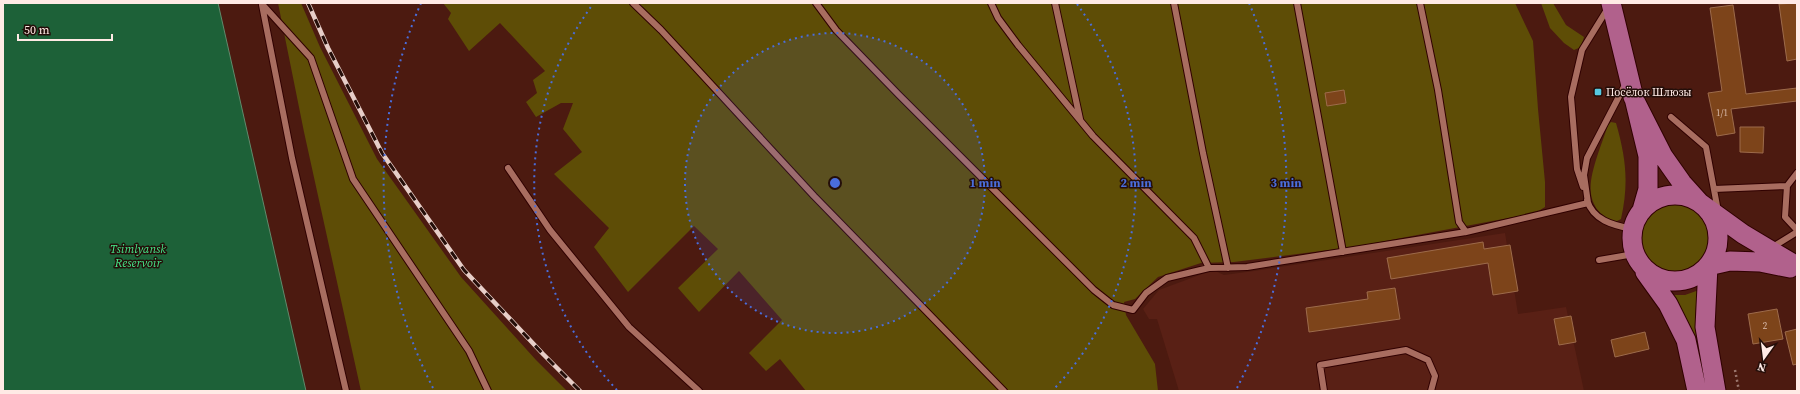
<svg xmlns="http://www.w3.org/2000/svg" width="1800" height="394" font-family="'Source Serif 4',serif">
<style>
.built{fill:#592015}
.green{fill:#5e4d06}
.water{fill:#1d6138;stroke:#618a6c}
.building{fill:#7d441a;stroke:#9d6b4b}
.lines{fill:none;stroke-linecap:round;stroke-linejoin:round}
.lane-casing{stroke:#300100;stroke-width:8}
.primary-casing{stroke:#300100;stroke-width:21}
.path{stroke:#9b766e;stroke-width:2.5;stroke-dasharray:2 3;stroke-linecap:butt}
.lane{stroke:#a86d60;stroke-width:6}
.primary{stroke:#b1618c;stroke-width:19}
.rail-casing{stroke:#e7cec8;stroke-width:4.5}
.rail{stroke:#240e09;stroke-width:3;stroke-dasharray:9;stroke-linecap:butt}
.ring{fill:none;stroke:#4a6ddb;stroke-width:2;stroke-dasharray:2 4}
.poi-dot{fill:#56c9e1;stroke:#240e09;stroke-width:1.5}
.labels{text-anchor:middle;stroke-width:3;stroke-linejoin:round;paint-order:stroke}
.number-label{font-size:9px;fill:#dec0b2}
.poi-label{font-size:11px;fill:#ffeae5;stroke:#240e09;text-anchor:start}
.water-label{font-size:12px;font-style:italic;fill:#46ea8b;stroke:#240e09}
.centre{fill:#4a6ddb;stroke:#240e09;stroke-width:2}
.ring-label{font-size:12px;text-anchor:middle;font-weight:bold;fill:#4a6ddb;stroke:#240e09;stroke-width:3;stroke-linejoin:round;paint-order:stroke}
</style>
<rect width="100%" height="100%" fill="#4c1a10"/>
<path class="built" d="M 1505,233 L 1518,314 L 1566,307 L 1584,391 L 1179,391 L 1157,319 L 1149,319 L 1143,309 L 1159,290 L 1213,270 L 1224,275 L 1254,271 Z"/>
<path class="green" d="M 278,3 L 301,3 L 320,47 L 377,159 L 461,277 L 536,360 L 567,391 L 361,391 L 304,132 Z
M 443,3 L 1515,3 L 1533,41 L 1538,109 L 1545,182 L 1545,207 L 1535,213 L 1353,247 L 1234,262 L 1201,263 L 1158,277 L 1135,299 L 1124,302 L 1126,315 L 1155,364 L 1158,391 L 806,391 L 780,359 L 766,371 L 749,353 L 782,320 L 739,271 L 699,312 L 678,288 L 718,249 L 694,226 L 628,292 L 594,247 L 609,228 L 554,174 L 582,152 L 563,129 L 573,103 L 561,103 L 536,117 L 526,102 L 537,93 L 533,80 L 545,71 L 500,23 L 469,51 L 448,19 L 451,13 Z
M 1541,3 L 1553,3 L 1566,25 L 1584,37 L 1581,47 L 1574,50 L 1564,43 L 1550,28 Z
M 1611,122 L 1616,123 C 1626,158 1629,183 1621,219 C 1614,223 1610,223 1605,218 C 1598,212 1592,203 1591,194 C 1588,175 1602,144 1608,125 Z
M1641 238a34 34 0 1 1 68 0a34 34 0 1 1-68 0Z
M 1699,290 L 1696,305 L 1695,319 L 1708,391 L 1701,391 L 1671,295 L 1685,295 Z"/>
<path class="water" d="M 3,3 L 218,3 L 306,391 L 3,391 Z"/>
<path class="building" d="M 1797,3 L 1797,59 L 1787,61 L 1779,4 Z
M 1733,5 L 1746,94 L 1797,88 L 1797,101 L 1731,109 L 1735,133 L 1717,136 L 1708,93 L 1722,91 L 1710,8 Z
M 1344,90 L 1346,103 L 1327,106 L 1325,93 Z
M 1740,127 L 1764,127 L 1763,153 L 1740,152 Z
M 1483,242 L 1484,249 L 1510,245 L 1518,291 L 1493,295 L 1488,263 L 1391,279 L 1387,258 Z
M 1395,288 L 1400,319 L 1309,332 L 1306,308 L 1368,299 L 1367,292 Z
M 1777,309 L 1783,339 L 1753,344 L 1748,314 Z
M 1571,316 L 1576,342 L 1559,345 L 1554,319 Z
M 1797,329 L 1797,364 L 1793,365 L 1785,332 Z
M 1645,332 L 1649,349 L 1615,357 L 1611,340 Z"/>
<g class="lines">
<g class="lane-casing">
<path id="lane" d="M 633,3 L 661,30 L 814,196 L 1004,391
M 816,3 L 836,30 L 898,94 L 1094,290 L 1113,305 L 1133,310 L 1146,293 L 1167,278 L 1209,268 L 1247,267 L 1466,232 L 1588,203 L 1584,175 L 1587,158 L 1626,83
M 991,3 L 998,18 L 1018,45 L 1093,136 L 1194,238 L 1209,268
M 1055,3 L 1080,119
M 1174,3 L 1203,153 L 1228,268
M 1297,3 L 1343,252
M 1420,3 L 1438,90 L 1459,222 L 1466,232
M 262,4 L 311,58 L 353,179 L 469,351 L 488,391
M 262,5 L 292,158 L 346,391
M 1671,117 L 1706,147 L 1718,211
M 508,168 L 550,230 L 629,327 L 699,391
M 1797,173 L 1787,186 L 1785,217 L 1797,230
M 1583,187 L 1577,169 L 1571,97 L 1582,50 L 1608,8
M 1714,189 L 1787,186
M 1587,200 C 1593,220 1612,225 1632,229
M 1771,248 L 1797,232
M 1599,260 L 1634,254
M 1324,391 L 1320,365 L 1406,350 L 1428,360 L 1435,376 L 1431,391"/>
</g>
<g class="primary-casing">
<path id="primary" d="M 1611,3 L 1648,156 L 1648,189 L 1642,210
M 1633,97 L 1663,156 L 1682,183 L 1700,203 L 1743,234 L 1797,266
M1632 238a43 43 0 1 1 86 0a43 43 0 1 1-86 0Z
M 1708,266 L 1705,327 L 1716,391
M 1708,266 L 1730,261 L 1760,262 L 1790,268
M 1645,272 L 1668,304 L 1686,340 L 1697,391"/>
</g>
<path class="path" d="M 1735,370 L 1739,391"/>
<use href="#lane" class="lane"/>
<use href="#primary" class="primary"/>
<g class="rail-casing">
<path id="rail" d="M 308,3 L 328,48 L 382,153 L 464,270 L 543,354 L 580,391"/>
</g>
<use href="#rail" class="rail"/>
</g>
<circle cx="835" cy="183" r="150" fill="#4a6ddb" fill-opacity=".12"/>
<g class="ring">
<circle cx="835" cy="183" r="150"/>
<path d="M617 390A301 301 0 0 1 593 4M1077 4A301 301 0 0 1 1053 390"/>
<path d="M433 388A451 451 0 0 1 421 3M1249 3A451 451 0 0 1 1237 388"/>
</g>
<rect class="poi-dot" x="1594" y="88" width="8" height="8" rx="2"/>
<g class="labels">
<g class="number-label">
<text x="1722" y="116">1/1</text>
<text x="1765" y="329">2</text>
</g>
<g class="poi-label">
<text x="1606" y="96">Посёлок Шлюзы</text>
</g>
<g class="water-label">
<text x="138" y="253">Tsimlyansk<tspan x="138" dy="14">Reservoir</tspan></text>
</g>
</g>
<circle cx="835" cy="183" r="6" class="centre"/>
<g class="ring-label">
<text x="985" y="187">1 min</text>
<text x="1136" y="187">2 min</text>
<text x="1286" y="187">3 min</text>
</g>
<rect width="1800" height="394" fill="none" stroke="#ffeae5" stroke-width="8"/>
<g transform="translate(1764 358) rotate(194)" stroke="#240e09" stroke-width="3" paint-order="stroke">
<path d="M0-3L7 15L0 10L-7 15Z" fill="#ffeae5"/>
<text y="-6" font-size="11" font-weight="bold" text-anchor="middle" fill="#ffeae5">N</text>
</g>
<path d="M18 34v6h94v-6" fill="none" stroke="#ffeae5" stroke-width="2"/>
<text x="24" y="34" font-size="12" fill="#ffeae5" stroke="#240e09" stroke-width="3" paint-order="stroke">50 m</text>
</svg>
